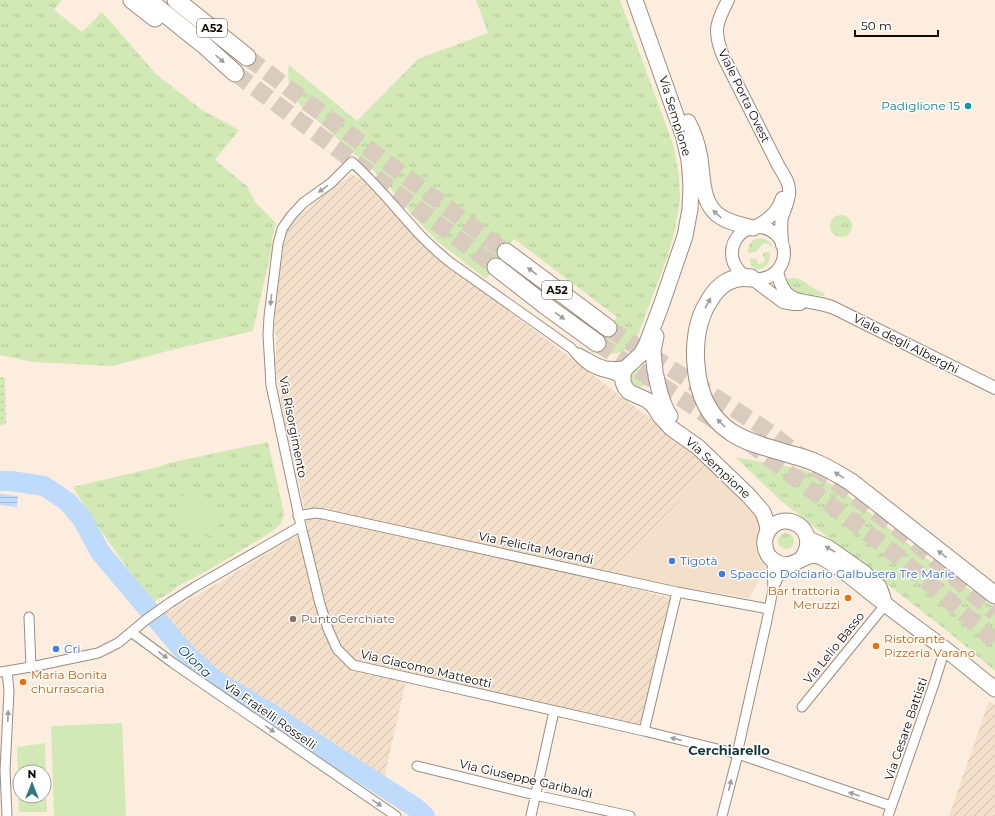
<svg xmlns="http://www.w3.org/2000/svg" width="995" height="816" font-family="Montserrat,sans-serif">
<style>
.built{fill:#f4dfca}
.industrial{fill:url(#industrial-furrows)}
.grass{fill:url(#grass-tufts)}
.garden{fill:url(#garden-dots)}
.pitch{fill:#d3e9b5;fill-rule:evenodd}
.water{fill:url(#water-rules)}
.lines{fill:none;stroke-linecap:round;stroke-linejoin:round}
.river{stroke:#bfdbfb;stroke-width:20}
.motorway-tunnel{stroke:#d9cbbe;stroke-width:17;stroke-dasharray:17 8;stroke-linecap:butt}
.minor-casing{stroke:#9b8d7f;stroke-width:11}
.tertiary-casing{stroke:#9b8d7f;stroke-width:14}
.primary-casing{stroke:#9b8d7f;stroke-width:17}
.motorway-casing{stroke:#9b8d7f;stroke-width:19}
.minor{stroke:#fff;stroke-width:9}
.tertiary{stroke:#fff;stroke-width:12}
.primary{stroke:#fff;stroke-width:15}
.motorway{stroke:#fff;stroke-width:17}
.oneway{fill:#9f9d9c}
.culture-dot{fill:#0f9aa8;stroke:#fff;stroke-width:1.5}
.shop-dot{fill:#3f7fe0;stroke:#fff;stroke-width:1.5}
.food-dot{fill:#e8710a;stroke:#fff;stroke-width:1.5}
.education-dot{fill:#8d6e63;stroke:#fff;stroke-width:1.5}
.labels{text-anchor:middle;stroke-width:3;stroke-linejoin:round;paint-order:stroke}
.shield{fill:#fff;stroke:#585451;stroke-width:1}
.shield-label{font-size:11px;font-weight:bold;fill:#100b07}
.street-label{font-size:12px;fill:#100b07;stroke:#fff}
.culture-label{font-size:12px;fill:#0d838f;stroke:#fff;text-anchor:end}
.shop-label{font-size:12px;fill:#366cbe;stroke:#fff;text-anchor:start}
.food-label{font-size:12px;fill:#c56008;stroke:#fff;text-anchor:start}
.education-label{font-size:12px;fill:#785e54;stroke:#fff;text-anchor:start}
.water-label{font-size:13px;font-style:italic;fill:#073c6a;stroke:#fff}
.neighbourhood-label{font-size:13px;font-weight:bold;fill:#16383b;stroke:#fff}
</style>
<defs>
<pattern id="industrial-furrows" width="10" height="10" patternUnits="userSpaceOnUse"><rect width="10" height="10" fill="#f4dfca"/><path d="M-1 1l2-2M0 10L10 0M9 11l2-2" fill="none" stroke="#d0beac"/></pattern>
<pattern id="grass-tufts" width="24" height="20" patternUnits="userSpaceOnUse"><rect width="24" height="20" fill="#d3e9b5"/><path d="M3 7l-1-3M5 7V3M7 7l1-3M15 17l-1-3M17 17v-4M19 17l1-3" fill="none" stroke="#b4c69a"/></pattern>
<pattern id="garden-dots" width="8" height="8" patternUnits="userSpaceOnUse"><rect width="8" height="8" fill="#d3e9b5"/><path d="M2 2h.1M6 6h.1" fill="none" stroke="#b4c69a" stroke-width="1.8" stroke-linecap="round"/></pattern>
<pattern id="water-rules" width="6" height="5" patternUnits="userSpaceOnUse"><rect width="6" height="5" fill="#bfdbfb"/><path d="M0 2.5h6" fill="none" stroke="#a3bbd6"/></pattern>
</defs>
<rect width="100%" height="100%" fill="#fdedde"/>
<path class="built" d="M 711,464 L 761,516 L 767,566 L 749,598 L 615,576 L 662,519 L 680,500 Z"/>
<path class="industrial" d="M 351,174 L 371,184 L 449,265 L 640,411 L 689,444 L 711,464 L 680,500 L 662,519 L 615,576 L 611,583 L 675,599 L 645,736 L 406,681 L 384,778 L 335,749 L 225,675 L 212,668 L 188,642 L 164,614 L 203,592 L 308,529 L 292,445 L 290,444 L 285,425 L 275,363 L 276,354 L 276,338 L 274,325 L 279,269 L 285,233 L 294,220 L 332,188 L 343,181 Z
M 989,701 L 995,705 L 995,816 L 949,816 Z"/>
<path class="grass" d="M 0,0 L 62,0 L 54,10 L 82,32 L 102,12 L 157,75 L 202,110 L 239,130 L 215,160 L 247,186 L 255,202 L 276,223 L 272,239 L 271,252 L 253,331 L 175,349 L 113,366 L 33,362 L 0,355 Z
M 476,0 L 620,0 L 673,144 L 679,174 L 680,200 L 675,229 L 668,255 L 639,333 C 628,354 612,358 591,352 L 617,317 L 514,239 L 486,279 L 438,242 L 414,217 L 387,184 L 373,170 L 311,115 L 301,106 L 295,98 L 289,85 L 288,71 L 289,65 L 357,121 L 418,59 L 488,33 Z
M830 226a11 11 0 1 1 22 0a11 11 0 1 1-22 0Z
M 760,238 C 766,239 770,241 773,247 C 761,238 762,248 755,252 C 754,252 748,253 748,253 C 748,244 751,239 760,238 Z
M 764,252 L 768,252 L 770,253 C 772,266 755,277 750,262 L 750,259 L 756,258 L 758,264 L 763,263 L 765,260 L 763,255 Z
M 792,278 C 800,278 804,281 810,286 C 815,289 820,292 825,294 L 824,296 L 804,294 L 792,292 L 787,284 L 787,279 Z
M631 378a9 9 0 1 1 18 0a9 9 0 1 1-18 0Z
M 268,442 L 284,513 L 281,524 L 270,533 L 207,571 L 178,586 L 170,593 L 153,602 C 125,565 97,528 73,487 L 158,467 L 169,463 Z
M 735,457 L 801,469 L 819,476 L 850,497 L 926,558 L 995,608 L 995,671 L 952,635 L 780,500 Z
M778 541a8 8 0 1 1 16 0a8 8 0 1 1-16 0Z"/>
<path class="garden" d="M 0,377 L 5,378 L 6,424 L 0,425 Z"/>
<path class="pitch" d="M 185,492 L 225,512 L 213,537 L 172,516 Z
M 122,723 L 126,816 L 54,816 L 51,726 Z
M 45,743 L 47,812 L 19,812 L 17,747 ZM 20,772 L 44,772 L 44,796 L 20,796 Z"/>
<path class="water" d="M 0,494 L 18,496 L 17,507 L 0,505 Z"/>
<g class="lines">
<path class="river" d="M 0,481 L 11,481 L 44,486 L 68,502 L 83,520 L 100,552 L 185,653 L 215,680 L 277,717 L 315,743 L 416,808 L 425,816"/>
<path class="motorway-tunnel" d="M 247,57 L 506,252
M 235,73 L 496,267
M 608,328 L 762,427 L 914,541 L 995,613
M 597,343 L 720,424
M 748,442 L 899,557 L 995,641"/>
<g class="minor-casing">
<path id="minor" d="M 579,353 C 588,357 596,364 606,366 C 613,367 621,366 629,366
M 298,516 L 315,513 L 323,514 L 677,592 L 769,609
M 301,526 L 320,604 L 328,629 L 337,649 L 353,665 L 644,731 L 677,592
M 774,587 L 779,576 L 786,565
M 29,617 L 31,667
M 131,632 L 173,663 L 396,816
M 0,672 L 31,667 L 98,653 L 118,643 L 147,619 L 171,602 L 195,587 L 301,526 L 271,385 L 268,335 L 269,317 L 278,244 L 282,229 L 291,216 L 303,203 L 331,183 L 352,162 C 378,185 399,213 423,238 C 432,247 441,255 451,263 L 571,348 C 578,356 585,365 595,369 C 605,374 616,372 623,382
M 802,707 L 885,605
M 644,731 L 738,754 L 891,806
M 737,754 L 767,620 L 773,590 L 772,559
M 417,766 L 535,795 L 630,816
M 7,816 L 5,770 L 9,691 L 7,671
M 531,816 L 554,711
M 722,816 L 738,754
M 888,816 L 933,687 L 945,649"/>
</g>
<g class="tertiary-casing">
<path id="tertiary" d="M 728,0 C 716,23 713,31 723,56 L 779,167 C 786,178 792,187 788,199 C 787,205 784,211 782,217 C 780,226 782,236 782,245
M732 253a26 26 0 1 1 52 0a26 26 0 1 1-52 0Z
M 753,228 C 767,220 777,214 782,198
M 777,271 C 785,310 805,296 834,308 L 995,388
M 751,278 L 783,302 L 794,304 L 800,304"/>
</g>
<g class="primary-casing">
<path id="primary" d="M 635,0 L 684,138 L 689,160 L 691,185 L 690,209 L 685,236 L 662,303 L 647,343 L 641,354 L 627,367 L 624,371 L 623,376 L 623,382 L 625,387 L 629,392 L 647,400 L 653,405 L 660,416 L 671,428 L 698,447 L 749,496 L 763,512 L 767,524 L 768,531
M 688,122 C 694,133 698,146 700,158 C 703,178 701,205 721,217 C 730,223 742,225 753,228
M 655,371 L 653,351 L 656,336
M 656,376 C 659,390 662,404 670,416
M 808,539 L 827,547 L 864,573 L 879,587 L 883,598
M 802,558 C 822,530 784,507 768,531 C 766,535 764,541 765,545 C 765,551 769,557 773,560 C 793,575 803,549 821,557 C 843,568 861,586 880,600 C 901,617 924,633 945,649 C 962,662 978,676 995,689"/>
</g>
<g class="motorway-casing">
<path id="motorway" d="M 132,0 L 155,18
M 148,0 L 204,45 L 235,73
M 176,0 L 247,57
M 506,252 L 608,328
M 496,267 L 546,306 L 597,343
M 751,278 C 732,275 718,285 709,301 C 697,319 694,344 696,365 C 698,392 708,417 731,432 C 745,442 763,446 779,451 C 791,455 803,457 814,462 C 827,467 839,475 851,482 L 995,595"/>
</g>
<use href="#minor" class="minor"/>
<use href="#tertiary" class="tertiary"/>
<use href="#primary" class="primary"/>
<use href="#motorway" class="motorway"/>
</g>
<defs><path id="oneway-solid" d="M-6-.8H1V-3.2L6.5 0L1 3.2V.8H-6Z"/></defs>
<g class="oneway">
<use href="#oneway-solid" transform="translate(220 59) rotate(42)"/>
<use href="#oneway-solid" transform="translate(323 189) rotate(144)"/>
<use href="#oneway-solid" transform="translate(717 214) rotate(-138)"/>
<use href="#oneway-solid" transform="translate(532 271) rotate(-143)"/>
<use href="#oneway-solid" transform="translate(271 300) rotate(96)"/>
<use href="#oneway-solid" transform="translate(708 303) rotate(-61)"/>
<use href="#oneway-solid" transform="translate(560 316) rotate(36)"/>
<use href="#oneway-solid" transform="translate(721 423) rotate(-135)"/>
<use href="#oneway-solid" transform="translate(839 475) rotate(-148)"/>
<use href="#oneway-solid" transform="translate(830 549) rotate(-150)"/>
<use href="#oneway-solid" transform="translate(942 554) rotate(-142)"/>
<use href="#oneway-solid" transform="translate(163 655) rotate(36)"/>
<use href="#oneway-solid" transform="translate(8 716) rotate(-88)"/>
<use href="#oneway-solid" transform="translate(270 729) rotate(35)"/>
<use href="#oneway-solid" transform="translate(676 739) rotate(-166)"/>
<use href="#oneway-solid" transform="translate(730 785) rotate(-76)"/>
<use href="#oneway-solid" transform="translate(854 794) rotate(-161)"/>
<use href="#oneway-solid" transform="translate(377 803) rotate(35)"/>
</g>
<circle class="culture-dot" cx="968" cy="106" r="4"/>
<g class="shop-dot">
<circle cx="672" cy="561" r="4"/>
<circle cx="722" cy="574" r="4"/>
<circle cx="56" cy="649" r="4"/>
</g>
<g class="food-dot">
<circle cx="848" cy="598" r="4"/>
<circle cx="876" cy="646" r="4"/>
<circle cx="23" cy="682" r="4"/>
</g>
<circle class="education-dot" cx="293" cy="619" r="4"/>
<g class="labels">
<g class="shield">
<rect x="197" y="19" width="30" height="18" rx="3"/>
<rect x="542" y="281" width="30" height="18" rx="3"/>
</g>
<g class="shield-label">
<text x="212" y="32">A52</text>
<text x="557" y="294">A52</text>
</g>
<g class="street-label">
<text transform="translate(744 96) rotate(64)" y="4">Viale Porta Ovest</text>
<text transform="translate(675 116) rotate(73)" y="4">Via Sempione</text>
<text transform="translate(906 344) rotate(27)" y="4">Viale degli Alberghi</text>
<text transform="translate(293 427) rotate(79)" y="4">Via Risorgimento</text>
<text transform="translate(718 468) rotate(43)" y="4">Via Sempione</text>
<text transform="translate(536 548) rotate(12)" y="4">Via Felicita Morandi</text>
<text transform="translate(834 648) rotate(-51)" y="4">Via Lelio Basso</text>
<text transform="translate(426 669) rotate(13)" y="4">Via Giacomo Matteotti</text>
<text transform="translate(270 715) rotate(35)" y="4">Via Fratelli Rosselli</text>
<text transform="translate(906 729) rotate(-71)" y="4">Via Cesare Battisti</text>
<text transform="translate(526 779) rotate(13)" y="4">Via Giuseppe Garibaldi</text>
</g>
<g class="culture-label">
<text x="960" y="110">Padiglione 15</text>
</g>
<g class="shop-label">
<text x="680" y="565">Tigotà</text>
<text x="730" y="578">Spaccio Dolciario Galbusera Tre Marie</text>
<text x="64" y="653">Cri</text>
</g>
<g class="food-label">
<text x="840" y="595" text-anchor="end">Bar trattoria<tspan x="840" dy="14">Meruzzi</tspan></text>
<text x="884" y="643">Ristorante<tspan x="884" dy="14">Pizzeria Varano</tspan></text>
<text x="31" y="679">Maria Bonita<tspan x="31" dy="14">churrascaria</tspan></text>
</g>
<g class="education-label">
<text x="301" y="623">PuntoCerchiate</text>
</g>
<g class="water-label">
<text transform="translate(195 661) rotate(44)" y="5">Olona</text>
</g>
<g class="neighbourhood-label">
<text x="729" y="755">Cerchiarello</text>
</g>
</g>
<g transform="translate(32 784)"><circle r="19" fill="#ffffff" stroke="#9f9d9c"/>
<path d="M0-3L7 15L0 10L-7 15Z" fill="#317980"/>
<text y="-6" font-size="11" font-weight="bold" text-anchor="middle" fill="#100b07">N</text>
</g>
<path d="M855 30v6h83v-6" fill="none" stroke="#100b07" stroke-width="2"/>
<text x="861" y="30" font-size="12" fill="#100b07" stroke="#ffffff" stroke-width="3" paint-order="stroke">50 m</text>
</svg>
